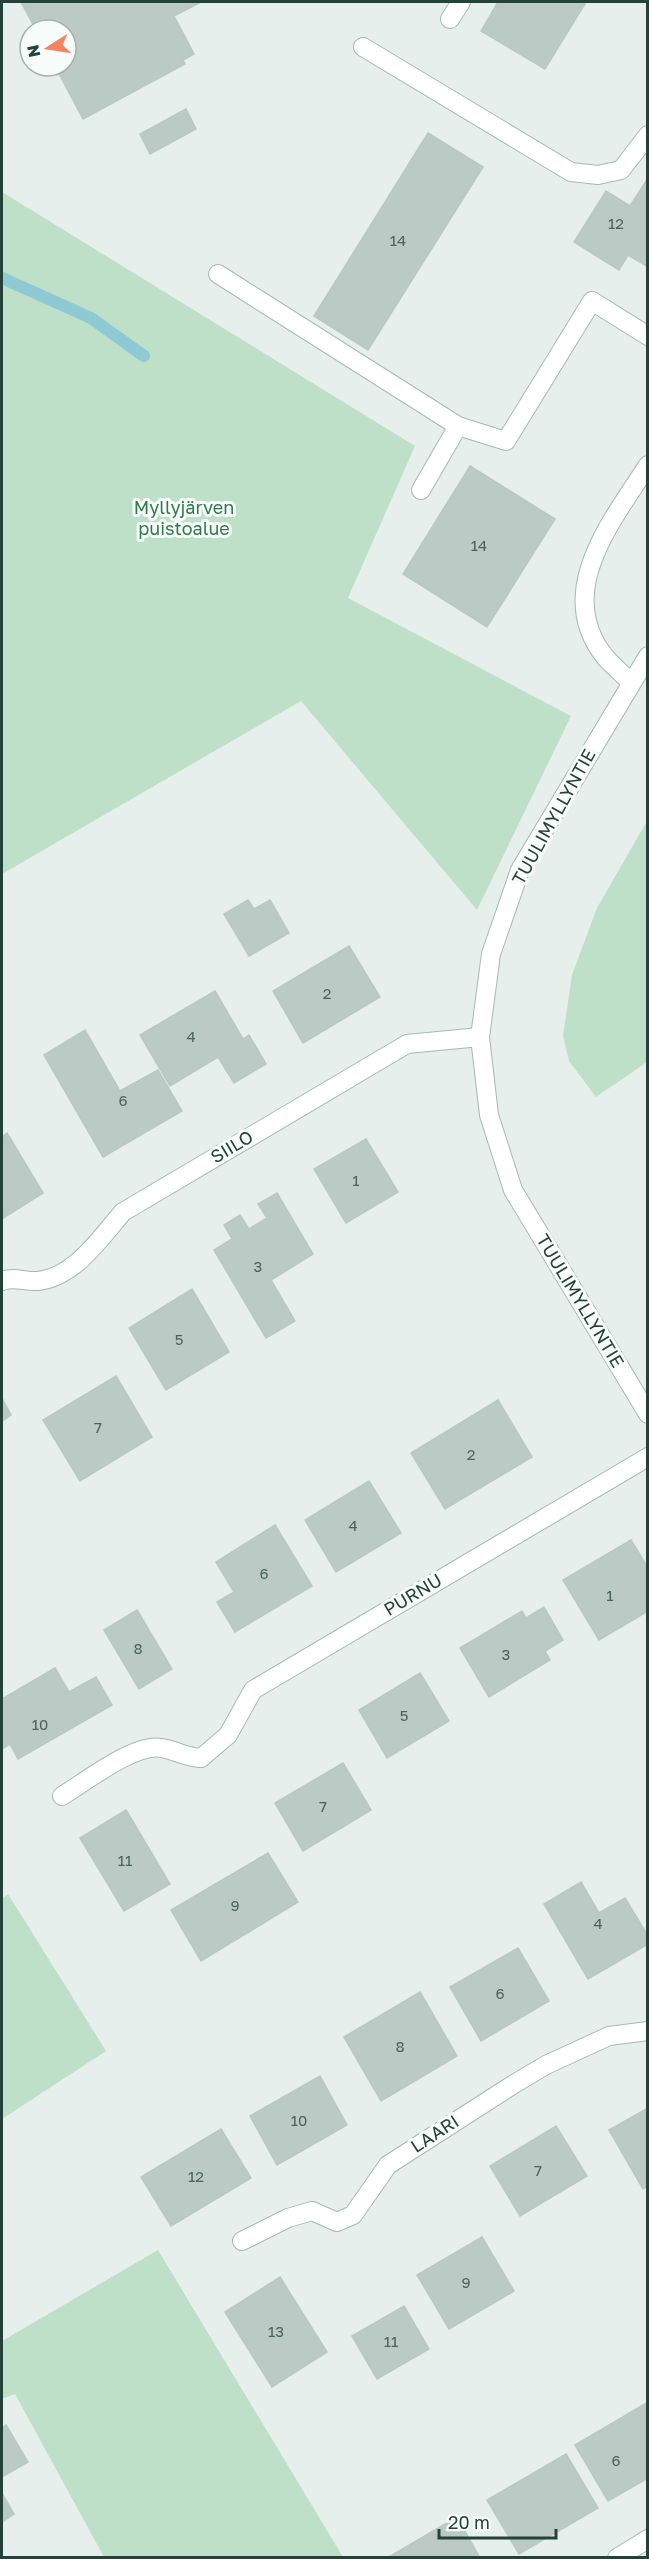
<svg xmlns="http://www.w3.org/2000/svg" width="649" height="2559" viewBox="0 0 649 2559" font-family="'Golos Text',sans-serif">
  <rect width="100%" height="100%" fill="#e6efeb"/>
  <g fill="#bfe0c8">
    <polygon points="2,192 415,446 348,598 571,716 477,910 301,701 2,874"/>
    <polygon points="647,821 647,1062 596,1097 569,1061 563,1036 572,975 597,908"/>
    <polygon points="8,1894 106,2051 2,2119 2,1899"/>
    <polygon points="158,2250 343,2557 104,2557 15,2394 2,2399 2,2341"/>
  </g>
  <g fill="none" stroke-linecap="round" stroke-linejoin="round">
    <polyline stroke="#8ec9d4" stroke-width="12" points="2,278 91,318 144,356"/>
  </g>
  <g fill="#bbcac4" stroke="#b8c9c2" stroke-width="1.5">
    <polygon points="21,2 201,2 174,16 194,54 183,60 185,64 83,119 55,66 66,66 66,30 36,30"/>
    <polygon points="498,2 586,2 545,69 481,31"/>
    <polygon points="186,109 196,129 150,154 140,134"/>
    <polygon points="428,133 483,167 368,350 314,316"/>
    <polygon points="648,178 648,267 628,255 619,270 574,242 606,191 630,206"/>
    <polygon points="470,466 555,519 487,627 403,574"/>
    <polygon points="248,900 254,909 270,900 289,933 249,956 224,914"/>
    <polygon points="349,946 380,997 303,1043 273,991"/>
    <polygon points="215,991 243,1039 249,1035 266,1064 234,1083 218,1057 170,1086 140,1035"/>
    <polygon points="85,1030 120,1091 158,1070 182,1111 103,1157 44,1055"/>
    <polygon points="7,1133 43,1193 2,1219 2,1137"/>
    <polygon points="366,1139 398,1192 346,1223 314,1169"/>
    <polygon points="277,1193 313,1254 271,1280 295,1321 266,1338 214,1250 232,1239 224,1225 240,1215 249,1229 267,1218 258,1204"/>
    <polygon points="192,1289 229,1352 166,1390 129,1328"/>
    <polygon points="116,1376 152,1437 80,1481 43,1420"/>
    <polygon points="2,1398 11,1415 2,1421"/>
    <polygon points="498,1400 532,1457 445,1509 411,1453"/>
    <polygon points="369,1481 401,1533 336,1572 305,1520"/>
    <polygon points="275,1525 312,1586 235,1632 217,1602 234,1592 216,1562"/>
    <polygon points="631,1540 648,1568 648,1611 599,1640 563,1580"/>
    <polygon points="544,1607 563,1640 545,1651 550,1660 489,1697 460,1648 522,1611 526,1618"/>
    <polygon points="137,1610 172,1669 139,1689 104,1630"/>
    <polygon points="55,1668 69,1692 96,1677 112,1705 18,1759 10,1744 2,1749 2,1699"/>
    <polygon points="420,1673 449,1721 387,1758 359,1710"/>
    <polygon points="343,1763 371,1810 303,1851 275,1803"/>
    <polygon points="126,1810 170,1884 124,1911 80,1838"/>
    <polygon points="268,1853 298,1902 201,1961 171,1910"/>
    <polygon points="581,1882 599,1913 625,1898 648,1936 648,1944 588,1979 544,1904"/>
    <polygon points="518,1948 549,2001 481,2041 450,1987"/>
    <polygon points="420,1992 457,2056 381,2101 344,2037"/>
    <polygon points="320,2076 347,2125 277,2165 250,2116"/>
    <polygon points="648,2108 648,2186 643,2189 609,2130"/>
    <polygon points="556,2126 587,2176 520,2216 490,2166"/>
    <polygon points="221,2129 251,2178 171,2226 141,2177"/>
    <polygon points="482,2237 514,2291 449,2329 417,2275"/>
    <polygon points="280,2277 327,2352 272,2387 225,2312"/>
    <polygon points="404,2306 429,2349 377,2379 352,2336"/>
    <polygon points="648,2402 648,2478 608,2501 575,2445"/>
    <polygon points="6,2425 28,2462 2,2477 2,2428"/>
    <polygon points="566,2454 598,2508 519,2554 487,2500"/>
    <polygon points="2,2493 14,2514 2,2522"/>
    <polygon points="457,2517 480,2558 387,2558"/>
  </g>
  <g fill="none" stroke-linecap="round" stroke-linejoin="round">
    <g stroke="#a8b8b2" stroke-width="20">
      <g id="service">
        <polyline points="450,19 461,2"/>
        <polyline points="363,47 571,172 598,175 621,170 648,135"/>
        <polyline points="218,274 458,426 506,441 592,301 648,336"/>
        <polyline points="421,490 458,426"/>
        <path d="M631,683C623,674 613,666 605,657C553,592 612,521 648,465"/>
        <path d="M62,1796C85,1782 135,1743 161,1748C176,1750 184,1757 201,1758"/>
      </g>
    </g>
    <g stroke="#a8b8b2" stroke-width="20">
      <g id="minor">
        <path d="M2,1281C13,1276 26,1282 38,1281C75,1277 100,1238 123,1212L407,1044L480,1037"/>
        <polyline points="201,1758 228,1735 253,1690 648,1457"/>
        <polyline points="242,2241 288,2218 312,2211 337,2222 353,2215 388,2165 514,2084 546,2065 609,2036 648,2031"/>
        <polyline points="617,2558 648,2539"/>
      </g>
    </g>
    <g stroke="#a8b8b2" stroke-width="20">
      <polyline id="tertiary" points="648,656 520,870 491,954 480,1037 489,1115 513,1190 648,1414"/>
    </g>
    <use href="#service" stroke="#fff" stroke-width="18"/>
    <use href="#minor" stroke="#fff" stroke-width="18"/>
    <use href="#tertiary" stroke="#fff" stroke-width="18"/>
  </g>
  <g text-anchor="middle" stroke-width="6" stroke-linejoin="round" paint-order="stroke">
    <g font-size="15" fill="#4a645c">
      <text x="616" y="229">12</text>
      <text x="398" y="246">14</text>
      <text x="479" y="551">14</text>
      <text x="327" y="999">2</text>
      <text x="191" y="1042">4</text>
      <text x="123" y="1106">6</text>
      <text x="356" y="1186">1</text>
      <text x="258" y="1272">3</text>
      <text x="179" y="1345">5</text>
      <text x="98" y="1433">7</text>
      <text x="471" y="1460">2</text>
      <text x="353" y="1531">4</text>
      <text x="264" y="1579">6</text>
      <text x="610" y="1601">1</text>
      <text x="138" y="1654">8</text>
      <text x="506" y="1660">3</text>
      <text x="404" y="1721">5</text>
      <text x="40" y="1730">10</text>
      <text x="323" y="1812">7</text>
      <text x="125" y="1866">11</text>
      <text x="235" y="1911">9</text>
      <text x="598" y="1929">4</text>
      <text x="500" y="1999">6</text>
      <text x="400" y="2052">8</text>
      <text x="299" y="2126">10</text>
      <text x="538" y="2176">7</text>
      <text x="196" y="2182">12</text>
      <text x="466" y="2288">9</text>
      <text x="276" y="2337">13</text>
      <text x="391" y="2347">11</text>
      <text x="616" y="2466">6</text>
    </g>
    <g font-size="18" fill="#2d7a4b" stroke="#f7fbf9">
      <text x="184" y="514">Myllyjärven<tspan x="184" dy="21">puistoalue</tspan></text>
    </g>
    <g font-size="18" fill="#24423a" stroke="#f7fbf9">
      <text transform="translate(554 817) rotate(-61)" y="6">TUULIMYLLYNTIE</text>
      <text transform="translate(232 1147) rotate(-31)" y="6">SIILO</text>
      <text transform="translate(580 1301) rotate(59)" y="6">TUULIMYLLYNTIE</text>
      <text transform="translate(413 1595) rotate(-31)" y="6">PURNU</text>
      <text transform="translate(435 2134) rotate(-33)" y="6">LAARI</text>
    </g>
  </g>
  <rect width="649" height="2559" fill="none" stroke="#24423a" stroke-width="6"/>
  <g transform="translate(48 48) rotate(258)"><circle r="28" fill="#f7fbf9" stroke="#a3b1ad" stroke-width="1.5"/>
  <path d="M0-4.5L10 22L0 15L-10 22Z" fill="#f4845f"/>
  <text y="-9" font-size="16" font-weight="bold" text-anchor="middle" fill="#24423a">N</text>
  </g>
  <path d="M439 2529v9h117v-9" fill="none" stroke="#24423a" stroke-width="3"/>
  <text x="448" y="2529" font-size="18" fill="#24423a" stroke="#f7fbf9" stroke-width="4.5" paint-order="stroke">20 m</text>
</svg>
